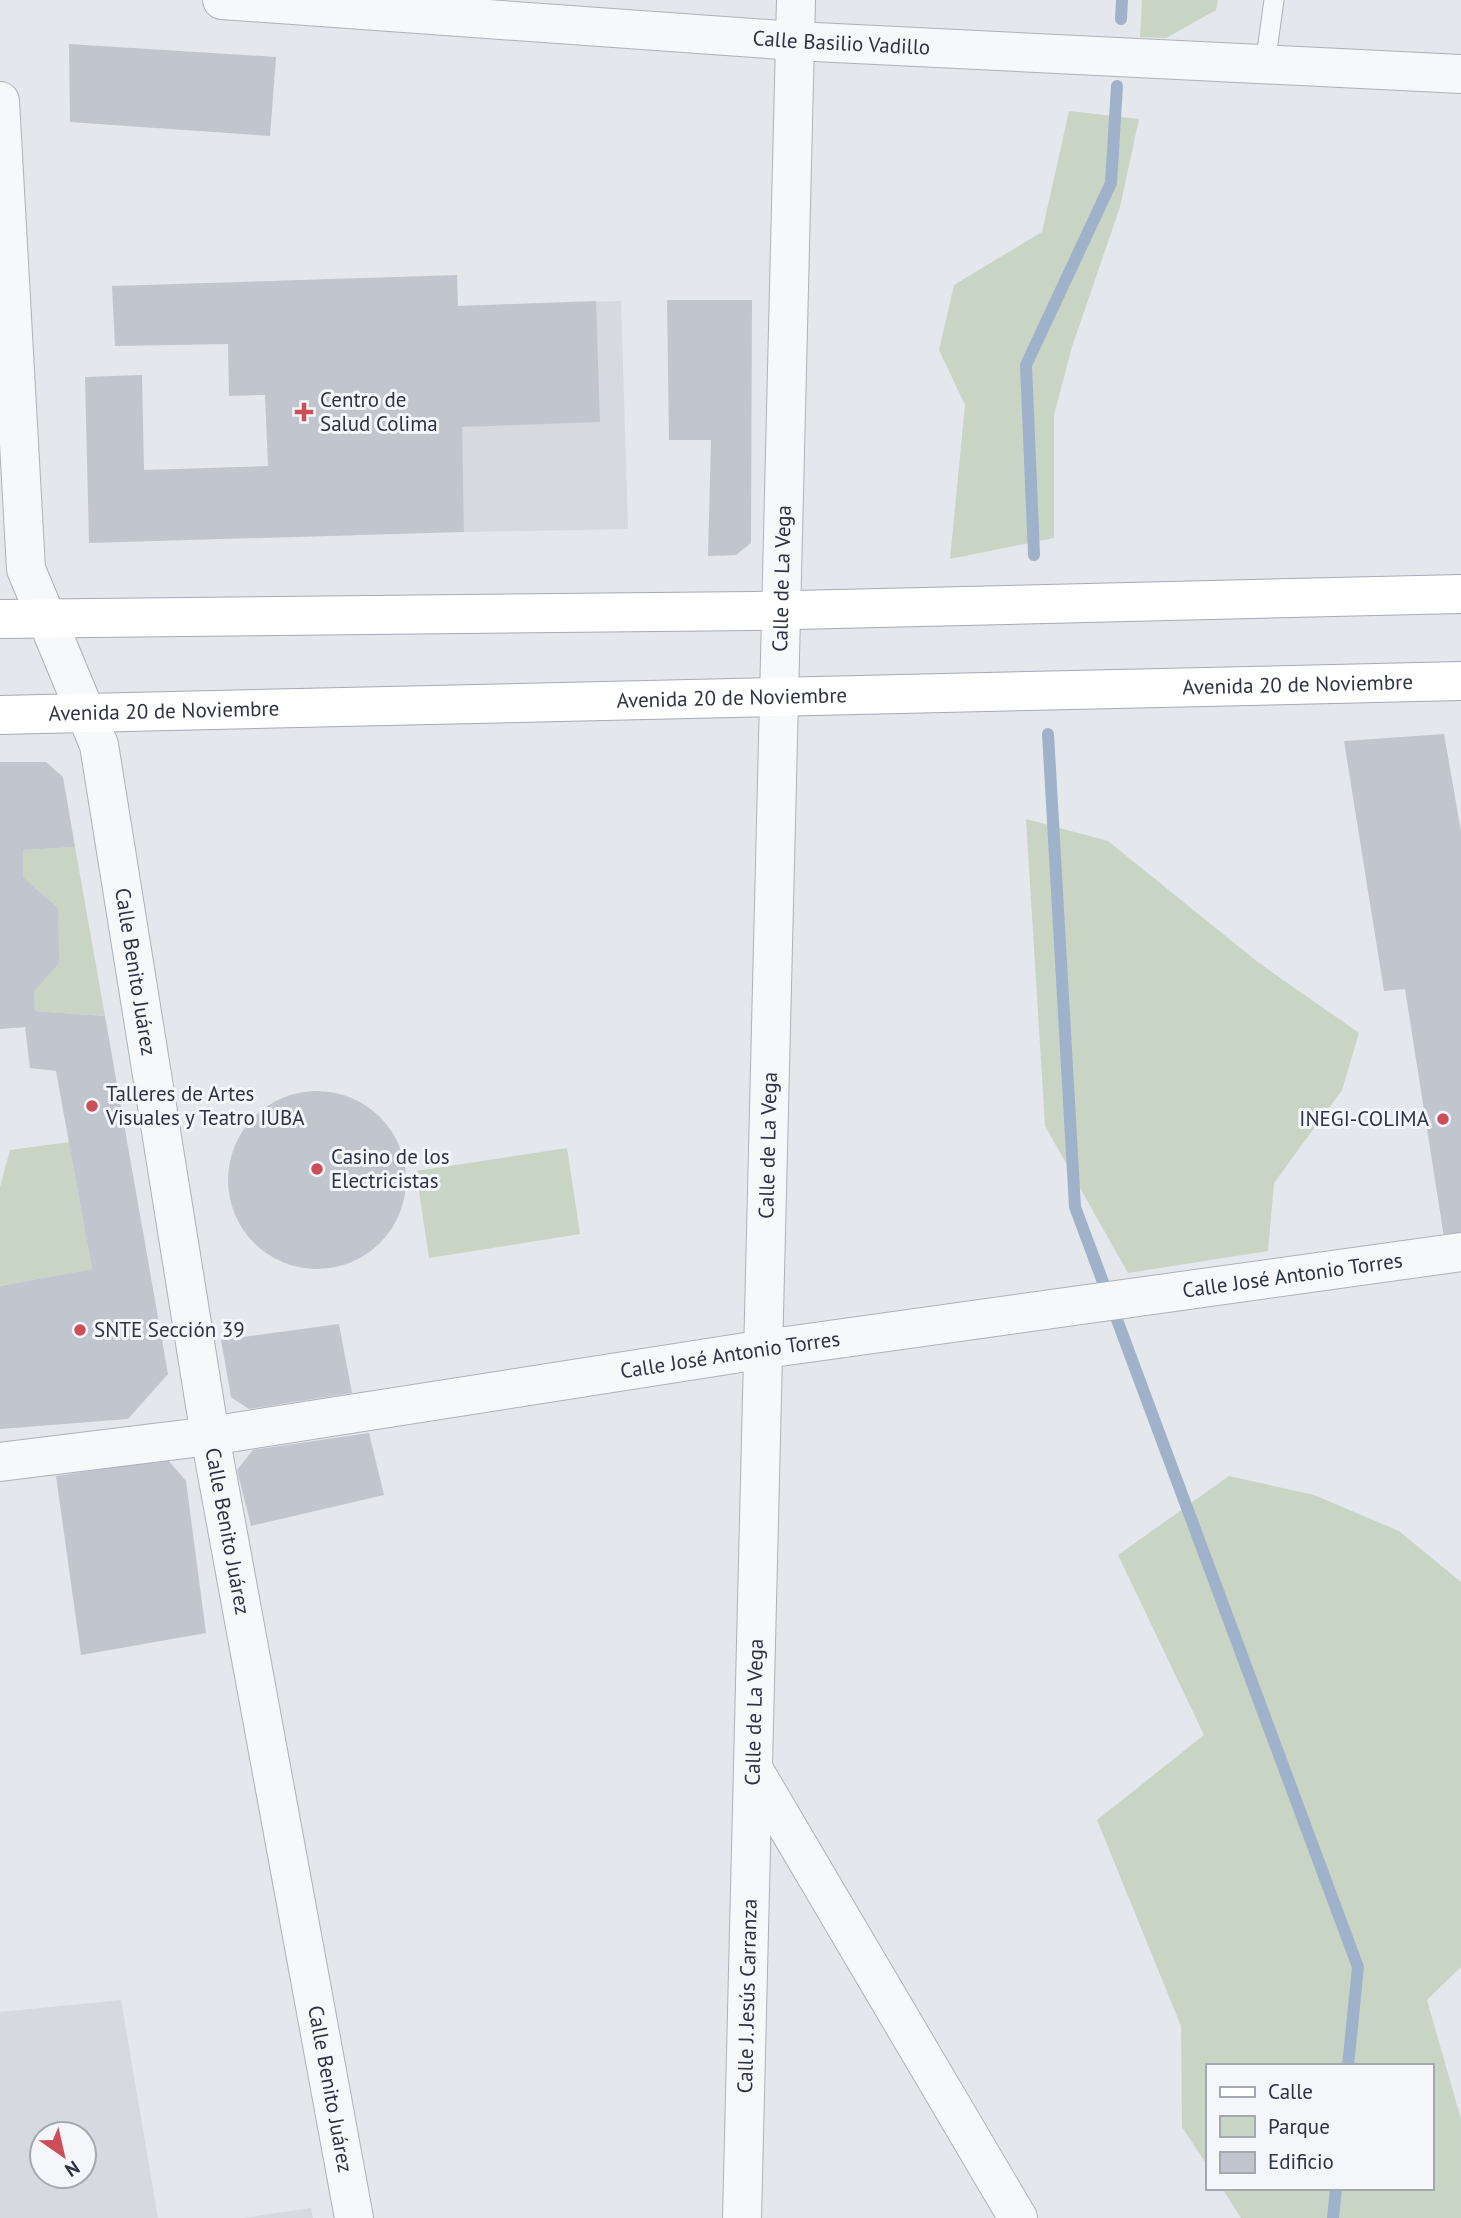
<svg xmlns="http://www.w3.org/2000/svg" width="1461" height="2218" viewBox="0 0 1461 2218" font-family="'PT Sans',sans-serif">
  <rect width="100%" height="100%" fill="#e4e7ec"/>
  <g fill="#d6d9e0" fill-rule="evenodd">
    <polygon points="621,301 628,529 464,532 458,306"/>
    <path d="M121,2000L158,2218H0V2012ZM84,2134V2176H42V2134Z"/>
    <polygon points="311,2208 313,2218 242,2218"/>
  </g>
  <g fill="#c8d5c5">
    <polygon points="1142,0 1218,0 1216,10 1166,38 1140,37"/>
    <polygon points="1069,111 1139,119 1120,207 1072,347 1054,415 1054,538 950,559 965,405 939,350 954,285 1042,232"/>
    <polygon points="1026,819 1108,841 1259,963 1359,1033 1342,1090 1274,1183 1268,1251 1128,1273 1045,1126"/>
    <polygon points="75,847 105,1016 35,1011 34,991 58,908 23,877 23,850"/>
    <polygon points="69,1142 92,1269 0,1286 0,1187 10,1150"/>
    <polygon points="567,1148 580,1234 429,1258 416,1171"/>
    <polygon points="1229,1476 1314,1495 1399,1531 1461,1582 1461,1967 1427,2000 1461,2119 1461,2218 1241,2218 1222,2188 1431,2188 1431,2066 1207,2066 1207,2165 1182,2127 1181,2026 1097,1820 1204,1735 1118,1555"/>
  </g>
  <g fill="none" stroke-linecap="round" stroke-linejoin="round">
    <g stroke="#a0b2ca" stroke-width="12">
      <polyline points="1121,19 1122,0"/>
      <polyline points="1034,555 1026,365 1111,183 1117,86"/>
      <polyline points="1048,734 1075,1207 1358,1967 1348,2066"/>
      <polyline points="1333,2218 1336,2188"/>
    </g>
  </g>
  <g fill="#c1c5ce">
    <polygon points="69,44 276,57 270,136 70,122"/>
    <polygon points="457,275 458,306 596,301 600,422 462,427 464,532 89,543 85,377 142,375 144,470 268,466 265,395 229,396 228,344 115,346 112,286"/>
    <polygon points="667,300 752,300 751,543 736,555 708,556 711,440 669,440"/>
    <polygon points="1444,734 1461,831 1461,1248 1446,1250 1405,989 1384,991 1344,741"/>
    <polygon points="0,762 46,762 63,777 75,847 23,850 23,877 58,908 59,963 34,991 35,1011 105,1016 168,1374 128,1419 0,1429 0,1286 92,1269 56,1071 30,1068 25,1027 0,1029"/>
    <circle cx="317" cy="1180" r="89"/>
    <polygon points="339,1324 352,1393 249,1409 231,1397 221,1340"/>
    <polygon points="369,1433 384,1495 251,1526 237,1470 253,1450"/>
    <polygon points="167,1459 186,1481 206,1633 81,1655 56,1476"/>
  </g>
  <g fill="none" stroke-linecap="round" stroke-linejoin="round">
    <g stroke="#adb1ba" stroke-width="21">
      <polyline id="lane" points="1265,65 1274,0"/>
    </g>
    <g stroke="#adb1ba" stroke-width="40">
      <g id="street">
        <path id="s1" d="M222,0L795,41L1461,74"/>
        <path id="s2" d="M0,101L26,569L99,745L210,1436L354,2218"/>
        <path id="s3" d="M0,1462L210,1436L765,1349L1461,1252"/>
        <polyline points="755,1772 1018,2218"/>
        <path id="s4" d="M742,2218L796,0"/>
      </g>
    </g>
    <g stroke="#a4aab7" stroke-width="40">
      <g id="primary">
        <polyline points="0,619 754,611 1461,594"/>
        <path id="s5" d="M0,715L1461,681"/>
      </g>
    </g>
    <use href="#lane" stroke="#f7f8fa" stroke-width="19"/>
    <use href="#street" stroke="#f7f8fa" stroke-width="38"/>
    <use href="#primary" stroke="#fff" stroke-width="38"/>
  </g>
  <g fill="#cc4e58" stroke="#f4f6f9" stroke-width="2.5">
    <path d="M300.5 401.5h7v7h7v7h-7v7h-7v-7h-7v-7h7z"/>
    <circle cx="92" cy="1106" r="7"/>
    <circle cx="1443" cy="1119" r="7"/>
    <circle cx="317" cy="1169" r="7"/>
    <circle cx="80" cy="1330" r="7"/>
  </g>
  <g text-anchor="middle" stroke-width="6" stroke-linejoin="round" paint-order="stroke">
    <g font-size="21" fill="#2c3344" stroke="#f4f6f9">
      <text dy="7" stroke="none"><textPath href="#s1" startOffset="621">Calle Basilio Vadillo</textPath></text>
      <text dy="7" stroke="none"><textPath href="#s4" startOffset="1640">Calle de La Vega</textPath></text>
      <text dy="7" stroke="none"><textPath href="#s5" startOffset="1298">Avenida 20 de Noviembre</textPath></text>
      <text dy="7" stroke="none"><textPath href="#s5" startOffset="732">Avenida 20 de Noviembre</textPath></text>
      <text dy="7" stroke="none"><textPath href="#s5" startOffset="164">Avenida 20 de Noviembre</textPath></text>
      <text dy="7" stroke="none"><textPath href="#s2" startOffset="889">Calle Benito Juárez</textPath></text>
      <text dy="7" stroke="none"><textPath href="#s4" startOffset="1073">Calle de La Vega</textPath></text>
      <text dy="7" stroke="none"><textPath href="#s3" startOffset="1306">Calle José Antonio Torres</textPath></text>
      <text dy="7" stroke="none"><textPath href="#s3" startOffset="738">Calle José Antonio Torres</textPath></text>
      <text dy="7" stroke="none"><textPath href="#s2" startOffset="1456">Calle Benito Juárez</textPath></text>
      <text dy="7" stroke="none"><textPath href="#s4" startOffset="506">Calle de La Vega</textPath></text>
      <text dy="7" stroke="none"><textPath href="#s4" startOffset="222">Calle J. Jesús Carranza</textPath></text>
      <text dy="7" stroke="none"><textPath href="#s2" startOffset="2023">Calle Benito Juárez</textPath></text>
    </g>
    <g font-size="21" fill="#2c3344" stroke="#f4f6f9" text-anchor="start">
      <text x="320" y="407">Centro de<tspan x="320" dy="24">Salud Colima</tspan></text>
      <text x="106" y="1101">Talleres de Artes<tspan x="106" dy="24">Visuales y Teatro IUBA</tspan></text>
      <text x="1429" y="1126" text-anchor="end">INEGI-COLIMA</text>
      <text x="331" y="1164">Casino de los<tspan x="331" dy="24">Electricistas</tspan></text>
      <text x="94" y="1337">SNTE Sección 39</text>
    </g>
  </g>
  <rect x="1206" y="2064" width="228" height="126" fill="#f4f6f9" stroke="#a4a8b1" stroke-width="2"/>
  <rect x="1220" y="2087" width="35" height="10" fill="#ffffff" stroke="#a4a8b1" stroke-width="2"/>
  <text x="1268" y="2099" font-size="21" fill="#2c3344">Calle</text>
  <rect x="1220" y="2116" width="35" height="21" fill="#c8d5c5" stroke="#a4a8b1" stroke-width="2"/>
  <text x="1268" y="2134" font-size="21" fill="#2c3344">Parque</text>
  <rect x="1220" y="2152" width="35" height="21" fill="#c1c5ce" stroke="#a4a8b1" stroke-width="2"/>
  <text x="1268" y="2169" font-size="21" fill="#2c3344">Edificio</text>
  <g transform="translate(63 2155) rotate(146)"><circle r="33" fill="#f4f6f9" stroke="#a4a8b1" stroke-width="2"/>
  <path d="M0-5L12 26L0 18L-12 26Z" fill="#cc4e58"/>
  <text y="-10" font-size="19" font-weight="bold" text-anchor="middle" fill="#2c3344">N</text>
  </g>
</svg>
